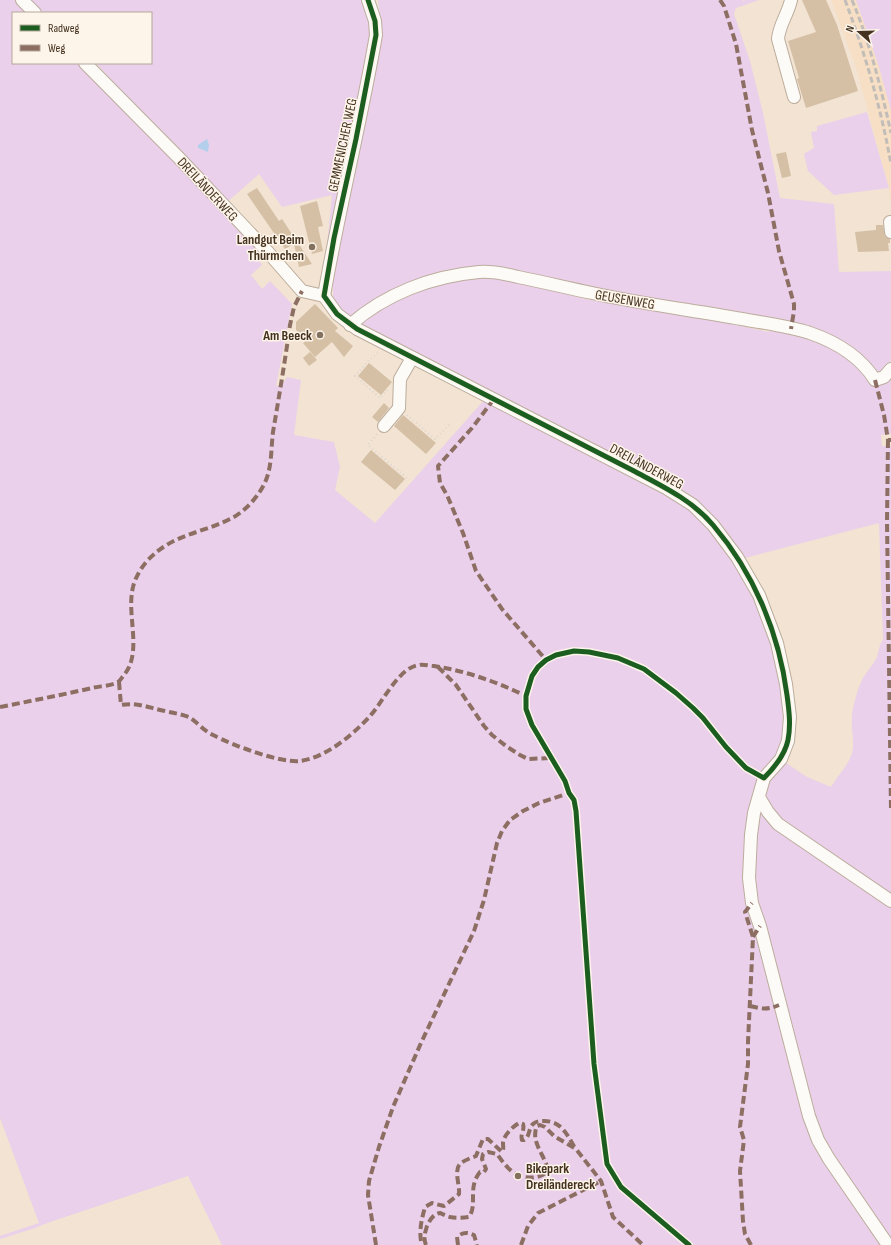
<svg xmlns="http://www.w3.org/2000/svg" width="891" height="1245" viewBox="0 0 891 1245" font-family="'Sofia Sans Condensed',sans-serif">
  <rect width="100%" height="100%" fill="#f2e3d2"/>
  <polygon fill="#f6dfc4" points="831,0 856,0 879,67 891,111 891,206 889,188 856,67"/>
  <g fill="#ead0ea">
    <path d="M0,0H15L28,13H13V63H77L264,253L258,259L262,265L251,275L262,289L270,281L292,304L276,386L282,385L287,377L301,380L294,435L334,442L340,467L335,490L375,523L485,399L585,451L664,494L691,510L711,527L756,597L773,644L787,717L783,761L807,777L831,787C838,775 848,766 852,753C855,742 851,731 852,719C852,708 858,687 863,678C867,671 874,664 877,657C879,651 879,645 883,640L879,523L745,558L716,520L359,326L361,320L385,304L425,286L490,275L524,282L585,299L713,320L769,332L773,321L488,269L382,296L353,315H349L338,309L333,300V280L327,245L332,195L282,207L259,174L226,203L154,128L96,63H151V13H44L30,0H361L367,13L380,22L378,0H743V1L746,0H759L736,8L734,14L750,61L763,113L780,198L834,204L839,272L891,271V357L890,364H891V434L881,435L882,446H891V1245H222L188,1176L50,1222L35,1228L0,1239V1236L39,1223L0,1118Z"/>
    <polygon points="856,0 891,0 891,111 879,67"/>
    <polygon points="867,112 889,188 834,195 808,171 804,154 814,148 811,132 817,131 817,126"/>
  </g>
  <polygon fill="#b4cfec" points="207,139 209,145 208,152 198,148 198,145"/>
  <g fill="#d5c0a6">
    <polygon points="802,0 826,0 837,25 858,91 806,108 797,79 799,78 788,41 816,32"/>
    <polygon points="786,152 791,176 782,178 776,154"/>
    <polygon points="257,188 279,221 282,219 312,264 299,267 294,244 285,249 247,194"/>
    <polygon points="317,201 323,226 318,227 323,251 312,254 300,206"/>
    <polygon points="876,225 883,225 885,236 890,239 890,243 888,243 889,251 858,252 855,232 876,230"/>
    <polygon points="315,304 338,328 335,331 353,346 344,357 332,342 315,357 303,343 306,341 296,330 296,322"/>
    <polygon points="310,352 317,360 309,366 303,358"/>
    <polygon points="369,363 392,382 381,395 358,376"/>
    <polygon points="384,403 389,408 378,422 372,417"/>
    <polygon points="403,415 436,443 426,454 394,426"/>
    <polygon points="371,450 405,479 395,490 361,462"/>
  </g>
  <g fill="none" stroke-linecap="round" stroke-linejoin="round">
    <g stroke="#bcad9c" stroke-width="14">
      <g id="minor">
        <polyline points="22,0 35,13"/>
        <path d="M791,0C788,14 779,25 778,39L794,97"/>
        <polyline points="85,63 182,161 267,251 302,291 324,296 337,314 357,329 666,488 693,505 713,525 737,557 759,595 777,643 786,684 790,717 788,741 781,759 764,778 754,813 751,835 749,878 752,903 760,926 809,1116 818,1140 829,1159 888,1245"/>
        <polyline points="890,222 891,232"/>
        <path d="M324,296C339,209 361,122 376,35L375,21L368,0"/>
        <path d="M350,325C385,294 432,276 479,272C492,271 506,274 518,277C543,282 568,288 592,293C642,304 692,310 742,319C764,323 788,326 810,333C836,342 860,356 875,380L884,377L891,369"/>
        <polyline points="384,426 399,408 400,379 412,358"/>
        <polyline points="759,797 768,812 778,824 891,901"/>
      </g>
    </g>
    <g stroke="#dbd6d0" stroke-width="2" stroke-dasharray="1 3" stroke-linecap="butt">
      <polyline points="378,353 369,360 355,376 380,398 389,388"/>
      <polyline points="407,415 435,439 451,423"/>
      <polyline points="377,434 368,445 407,478"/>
    </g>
    <use href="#minor" stroke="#fdfbf8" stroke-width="12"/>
    <g stroke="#c2bdb8" stroke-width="3" stroke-dasharray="6 3" stroke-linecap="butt">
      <path d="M845,0C865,53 881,108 891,164"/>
      <path d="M852,0C870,43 881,88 891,133"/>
    </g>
    <g stroke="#8d6e63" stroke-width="4" stroke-dasharray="8 4" stroke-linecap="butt">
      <polyline points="720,0 724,6 736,44 752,130 768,193 779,251 794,304 794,311 791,329"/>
      <polyline points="875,380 884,415 888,440 891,440"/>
      <polyline points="494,399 472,428 438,466 440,483 447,495 463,533 476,571 502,609 546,660"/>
      <polyline points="888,440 887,522 891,810"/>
      <polyline points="438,667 456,685 484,726 492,735 506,746 520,755 528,759 552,758"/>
      <path d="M119,682L121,705C138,702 149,708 165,711C173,713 181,714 189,717C197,722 204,731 213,735C232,745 279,763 300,761C325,758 353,735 370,716C383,702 399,667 419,665C424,664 429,666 434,666C466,671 497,682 526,696"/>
      <path d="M0,707C31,701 61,695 92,688C100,686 111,686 118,682C120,681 122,677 124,675C143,652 126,615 133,587C135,578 141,568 147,561C172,534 200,534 230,519C245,512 260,495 266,480C272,465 271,448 273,432C279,397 285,361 290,325L294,307L302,291"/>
      <polyline points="753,937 760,926"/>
      <path d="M750,1006C762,1009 767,1010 779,1005"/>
      <path d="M421,1241C419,1229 422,1218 425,1207L432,1203L444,1206L459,1194C460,1185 453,1169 461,1163C465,1160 471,1158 476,1156L483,1139H488L502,1152C504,1149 503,1147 503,1143C504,1135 512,1127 519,1123L523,1124C525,1130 520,1134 522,1140H524C530,1137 528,1129 533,1124C536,1121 540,1121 544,1121C562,1121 567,1135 575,1148"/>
      <polyline points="376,1245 368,1195 369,1181 379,1147 393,1107 421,1043 474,931 484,900 497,843 502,831 510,820 523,811 539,803 569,793"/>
      <path d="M426,1245C423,1238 425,1233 427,1226C429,1221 434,1213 440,1213C443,1214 446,1216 450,1217C456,1218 463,1218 469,1217C478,1204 467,1188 480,1172H484L486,1169L482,1159L483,1154L488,1152L497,1154C502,1161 507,1168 514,1173C523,1179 542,1180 548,1170C545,1155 530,1142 537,1126L540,1125L545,1127L554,1136L576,1149L601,1181L613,1217L643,1245"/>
      <path d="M458,1245L457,1237C463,1232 467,1232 474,1235L477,1245"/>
      <polyline points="521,1245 528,1226 538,1213 601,1181"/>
      <polyline points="751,1245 745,1234 743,1221 740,1171 744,1140 740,1127 748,1064 748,1042 753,937 745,912 752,903"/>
    </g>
    <g stroke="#fdf4ea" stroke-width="8">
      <path id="cycleway" d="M368,0L375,21L376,35L356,139L334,238L324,296L337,314L357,329L634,471C662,486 692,500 713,525C754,573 779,633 787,695C789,710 791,725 788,740C785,755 774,768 764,778L746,768L726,747L703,718L693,708L676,693L644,669L618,658L589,652L574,651L556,655L546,660L538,667L532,676L526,696V709L532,725L565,781L569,793L574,800L576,811L594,1064L607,1164L621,1187L689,1245"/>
    </g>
    <use href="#cycleway" stroke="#1b5e20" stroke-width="5"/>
  </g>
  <g fill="#82715e" stroke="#fdf4ea" stroke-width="1.5">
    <circle cx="312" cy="247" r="4"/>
    <circle cx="320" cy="335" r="4"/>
    <circle cx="518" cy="1176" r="4"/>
  </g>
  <g text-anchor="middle" stroke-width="3" stroke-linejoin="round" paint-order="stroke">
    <g font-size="14" fill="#45331f" stroke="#fdf4ea">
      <text transform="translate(342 145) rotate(-78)" y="5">GEMMENICHER WEG</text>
      <text transform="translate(208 189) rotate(47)" y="5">DREILÄNDERWEG</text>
      <text transform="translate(625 299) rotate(10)" y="5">GEUSENWEG</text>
      <text transform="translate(647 466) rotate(28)" y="5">DREILÄNDERWEG</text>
    </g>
    <g font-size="14" font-weight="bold" fill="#45331f" stroke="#fdf4ea" text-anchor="end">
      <text x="304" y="244">Landgut Beim<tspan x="304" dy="16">Thürmchen</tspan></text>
      <text x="312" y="340">Am Beeck</text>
      <text x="526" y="1173" text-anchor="start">Bikepark<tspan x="526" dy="16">Dreiländereck</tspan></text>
    </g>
  </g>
  <rect x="12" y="12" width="140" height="52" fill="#fdf4ea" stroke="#b3a799"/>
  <rect x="20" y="25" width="20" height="6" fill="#1b5e20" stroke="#b3a799"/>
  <text x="48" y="32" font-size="12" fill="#45331f">Radweg</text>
  <rect x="20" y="45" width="20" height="6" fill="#8d6e63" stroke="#b3a799"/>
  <text x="48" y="52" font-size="12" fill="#45331f">Weg</text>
  <g transform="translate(859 32) rotate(290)" stroke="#fdf4ea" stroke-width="3" paint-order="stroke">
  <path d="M0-3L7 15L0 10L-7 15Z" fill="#45331f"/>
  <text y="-6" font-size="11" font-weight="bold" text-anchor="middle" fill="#45331f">N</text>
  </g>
</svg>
